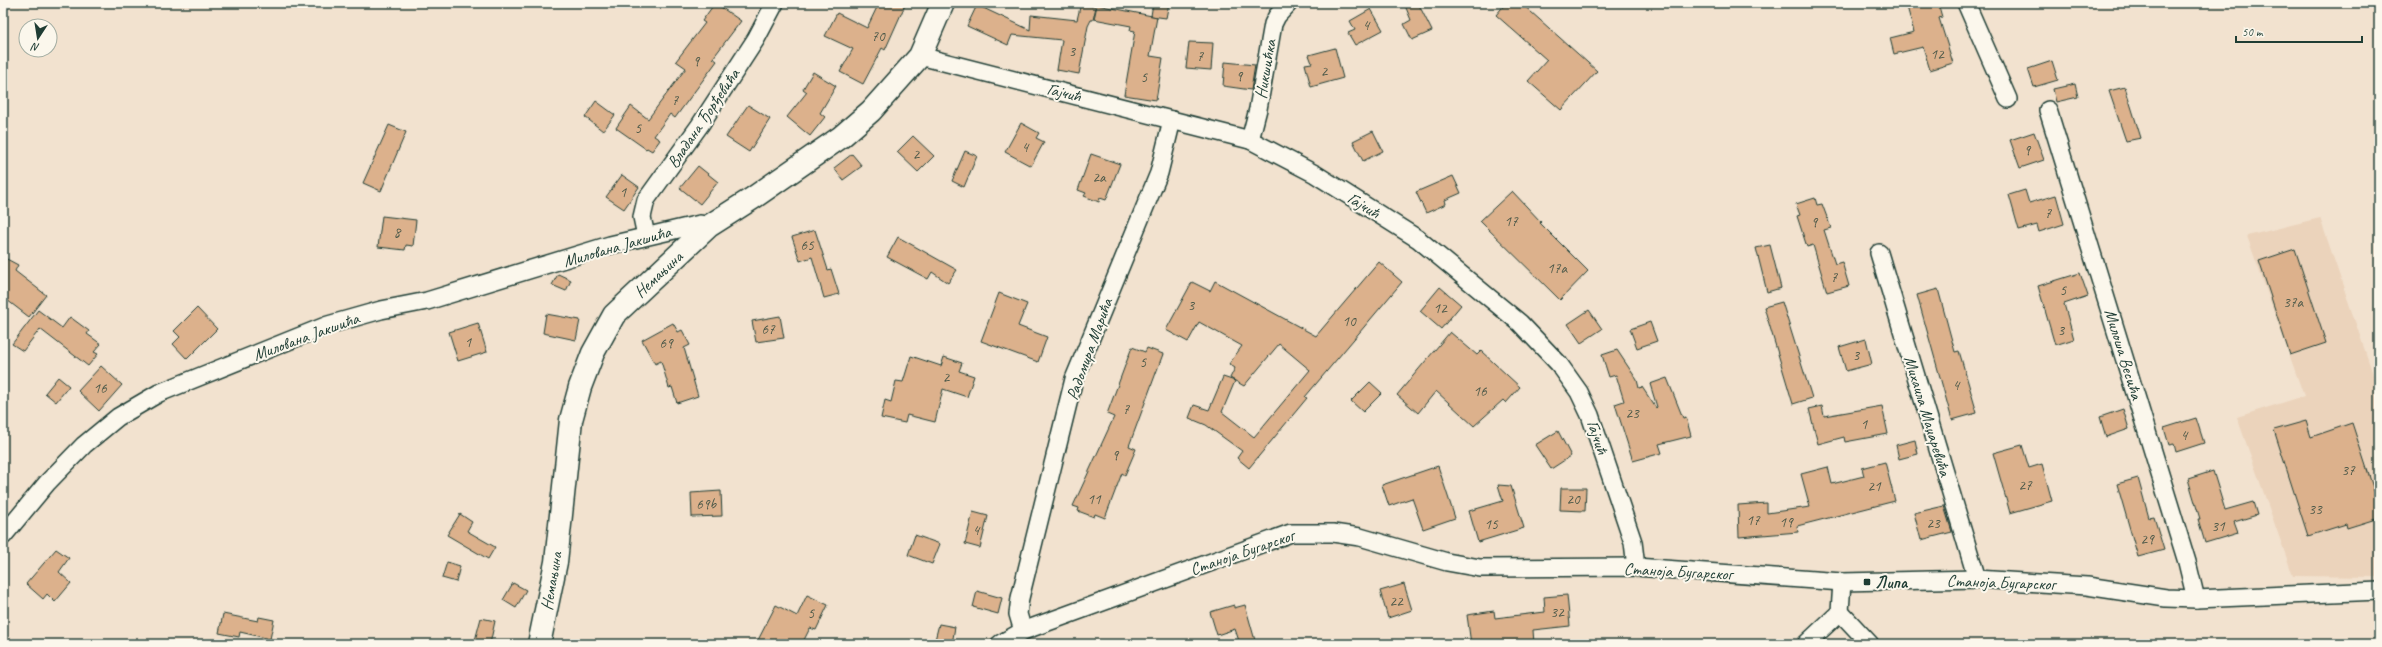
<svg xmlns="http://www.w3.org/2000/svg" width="2382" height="647" viewBox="0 0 2382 647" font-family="Caveat,sans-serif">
  <rect width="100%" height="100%" fill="#f2e2cf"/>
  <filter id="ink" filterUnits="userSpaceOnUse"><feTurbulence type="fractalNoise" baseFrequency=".025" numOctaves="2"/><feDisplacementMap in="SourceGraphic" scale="8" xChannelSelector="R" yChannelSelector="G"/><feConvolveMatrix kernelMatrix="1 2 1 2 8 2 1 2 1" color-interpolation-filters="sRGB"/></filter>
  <g filter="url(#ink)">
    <polygon fill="#ebd3bb" points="2320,218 2379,392 2379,577 2293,576 2237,417 2304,396 2247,236"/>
    <g fill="#dcb18c" stroke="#1f3d34">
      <polygon points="715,3 741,21 713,58 717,61 675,118 670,114 654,136 660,140 652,151 647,148 646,149 616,128 631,106 648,119 686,68 676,61 705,23 702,21"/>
      <polygon points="879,3 906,3 885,50 882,48 863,84 840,72 853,49 825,36 837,13 867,28"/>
      <polygon points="1081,3 1096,7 1093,20 1091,20 1088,26 1079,74 1057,70 1062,40 1012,35 1008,45 967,26 977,5 1030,30 1031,15 1077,20"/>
      <polygon points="1153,3 1169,3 1166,18 1151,16"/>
      <polygon points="1404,3 1418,3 1432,31 1412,40 1404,24 1411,20"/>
      <polygon points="1506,3 1521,3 1597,71 1561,110 1528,81 1547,60 1496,15"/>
      <polygon points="1906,3 1938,3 1942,17 1939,18 1953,63 1930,70 1923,47 1894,54 1890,38 1914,32"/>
      <polygon points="1097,5 1157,17 1150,56 1163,58 1156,100 1124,95 1135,31 1130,30 1131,26 1094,19"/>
      <polygon points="1371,9 1383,30 1355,45 1348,33 1355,30 1350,21"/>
      <polygon points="1189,42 1213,43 1211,70 1186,68"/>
      <polygon points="1335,48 1343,78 1311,87 1305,64 1312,63 1309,55"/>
      <polygon points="2052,61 2058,80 2034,87 2028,69"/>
      <polygon points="1225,62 1255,65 1251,90 1223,86"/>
      <polygon points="813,72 836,86 820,113 825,117 810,136 787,117 807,92 803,89"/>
      <polygon points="2075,84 2078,97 2056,102 2053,89"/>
      <polygon points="2125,87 2141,138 2126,141 2109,91"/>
      <polygon points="596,101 615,115 603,131 585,117"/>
      <polygon points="748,105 770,119 749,152 726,137"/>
      <polygon points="1021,123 1039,133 1036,138 1044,142 1031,166 1005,152"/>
      <polygon points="389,125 406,132 381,191 363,183"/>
      <polygon points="1373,131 1383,151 1363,161 1353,141"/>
      <polygon points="2034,132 2044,160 2020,168 2010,140"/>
      <polygon points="913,136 934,156 918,172 897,152"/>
      <polygon points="965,151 977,156 964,187 952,181"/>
      <polygon points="852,154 862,166 843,180 834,168"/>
      <polygon points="1091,154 1120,164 1106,200 1100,198 1099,202 1084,196 1086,193 1078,190"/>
      <polygon points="698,166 718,182 700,204 680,188"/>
      <polygon points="622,175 639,187 624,209 606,197"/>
      <polygon points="1453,176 1461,193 1445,200 1446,204 1426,213 1416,192"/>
      <polygon points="2025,190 2029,203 2056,195 2064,224 2039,232 2037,225 2019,230 2009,195"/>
      <polygon points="1512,191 1541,222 1540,223 1588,271 1560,300 1480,221"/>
      <polygon points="1815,198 1817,205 1822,204 1831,228 1824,230 1835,264 1842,262 1849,286 1827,292 1813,245 1807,247 1797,216 1800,215 1796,204"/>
      <polygon points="382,216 416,220 413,246 406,245 405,250 378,247"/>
      <polygon points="815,230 828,270 831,269 839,294 824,298 812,257 800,261 792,237"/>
      <polygon points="898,237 957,270 948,283 932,272 928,279 887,257"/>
      <polygon points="1770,245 1781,288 1767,292 1756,248"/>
      <polygon points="2295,249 2326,343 2290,355 2259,261"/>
      <polygon points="3,257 18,265 15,271 46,295 29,317 3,297"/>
      <polygon points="1379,262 1402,282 1305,397 1307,398 1249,468 1237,458 1242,451 1206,425 1189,418 1194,405 1209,410 1223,377 1235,381 1222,412 1254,437 1310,370 1279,344 1244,386 1230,378 1235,368 1229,364 1242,346 1199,322 1188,342 1166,330 1192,282 1210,291 1215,281 1316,336"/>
      <polygon points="2080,273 2088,296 2064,304 2074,339 2055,345 2038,286"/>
      <polygon points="558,274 571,280 566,291 552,285"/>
      <polygon points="1440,287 1461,305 1441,329 1420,311"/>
      <polygon points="1938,289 1955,352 1959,351 1977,413 1952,420 1917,295"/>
      <polygon points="999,293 1027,304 1018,326 1047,337 1038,362 981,341"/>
      <polygon points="1782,302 1812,398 1793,404 1764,307"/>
      <polygon points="197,308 217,329 187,359 173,344 180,337 174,331"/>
      <polygon points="38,310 62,328 70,317 89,331 87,334 101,344 94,352 98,354 88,366 40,329 23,351 12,344"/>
      <polygon points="1589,310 1602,329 1581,343 1568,324"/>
      <polygon points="546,314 580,320 576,340 543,333"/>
      <polygon points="780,316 784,338 756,342 752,321"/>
      <polygon points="1650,322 1657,341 1637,348 1630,329"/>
      <polygon points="478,323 487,352 458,361 449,332"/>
      <polygon points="673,323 678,332 682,330 690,345 684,348 698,396 677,403 672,387 669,388 661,361 655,364 642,340"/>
      <polygon points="1450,332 1477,355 1481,351 1520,387 1506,403 1503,400 1474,426 1436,391 1418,413 1397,395"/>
      <polygon points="1866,339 1872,364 1846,371 1839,347"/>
      <polygon points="1132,347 1145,352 1147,348 1163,354 1129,446 1136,449 1125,475 1122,473 1105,518 1095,514 1094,517 1078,511 1079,508 1073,506 1114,417 1107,414"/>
      <polygon points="1617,350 1637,380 1639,388 1642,387 1656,408 1657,407 1650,384 1667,378 1683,418 1686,417 1691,436 1659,444 1662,453 1633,461 1615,404 1624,401 1616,375 1609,377 1602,355"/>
      <polygon points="911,356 941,366 944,357 962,363 959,371 974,376 967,397 943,389 935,422 907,415 905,423 881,418 885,400 891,402 896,381 903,382"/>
      <polygon points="101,366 122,385 99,411 78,391"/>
      <polygon points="58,377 69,386 56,402 45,393"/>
      <polygon points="1370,382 1382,393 1363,412 1351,401"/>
      <polygon points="1822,406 1824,416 1882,406 1888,434 1845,442 1844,437 1818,444 1809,409"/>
      <polygon points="2123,409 2129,429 2106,437 2100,417"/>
      <polygon points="2196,418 2204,443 2176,452 2174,444 2169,445 2164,428"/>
      <polygon points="2306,421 2311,437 2352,423 2379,506 2379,518 2347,528 2346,524 2308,536 2274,430"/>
      <polygon points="1558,431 1571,456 1551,469 1535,445"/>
      <polygon points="1915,440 1918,454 1899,459 1896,445"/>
      <polygon points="2022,445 2029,468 2042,464 2052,501 2010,513 1993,453"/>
      <polygon points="1885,462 1895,501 1797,526 1798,532 1739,537 1738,505 1767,503 1767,513 1810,507 1801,474 1828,467 1832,484 1864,476 1862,468"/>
      <polygon points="1438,466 1455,518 1423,529 1412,498 1389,506 1382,485"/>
      <polygon points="2213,471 2225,510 2253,502 2257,515 2234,522 2238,533 2205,543 2198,519 2200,519 2188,479"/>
      <polygon points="2138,478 2149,518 2154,517 2164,550 2138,557 2117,484"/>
      <polygon points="1498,485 1511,486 1524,528 1478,542 1469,511 1503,501"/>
      <polygon points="1561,488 1586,488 1585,511 1560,510"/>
      <polygon points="721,491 722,516 692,517 691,493"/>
      <polygon points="1944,506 1952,532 1921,540 1914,513"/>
      <polygon points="973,512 988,516 980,548 965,544"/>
      <polygon points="460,514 472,522 467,531 495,547 488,559 447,535"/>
      <polygon points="915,535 940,544 932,564 908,555"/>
      <polygon points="56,549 69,558 59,572 71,583 55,602 47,594 43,599 26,584"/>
      <polygon points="447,562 460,566 456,582 442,578"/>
      <polygon points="513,583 526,590 516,608 503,600"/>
      <polygon points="1404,584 1412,610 1388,618 1380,591"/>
      <polygon points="977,591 1002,598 998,614 973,607"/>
      <polygon points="807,595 828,605 816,630 810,628 802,644 756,644 776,605 797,616"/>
      <polygon points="1567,595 1570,626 1533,630 1534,644 1471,644 1467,615 1494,611 1495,618 1545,612 1544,597"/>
      <polygon points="1234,605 1234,608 1245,605 1256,644 1240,644 1235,629 1217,635 1210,612"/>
      <polygon points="223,614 258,621 259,617 274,620 270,639 240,632 239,637 219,633"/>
      <polygon points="481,618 495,621 490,644 474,644"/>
      <polygon points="939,624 955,627 952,644 934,644"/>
    </g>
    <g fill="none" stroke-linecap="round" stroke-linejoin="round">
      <g stroke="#1f3d34" stroke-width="20">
        <g id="street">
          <polyline points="1966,3 2008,99"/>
          <polyline points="920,56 1250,140 1315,174 1418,239 1520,323 1559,364 1579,392 1590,415 1633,542 1636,567"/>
          <polyline points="2048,110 2187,562 2196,599"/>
          <polyline points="1250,140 1258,109 1273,24 1277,16 1289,3"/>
          <polyline points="646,236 642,217 646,200 700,125 756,39 775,3"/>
          <polyline points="1879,253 1977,579"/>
          <polyline points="3,536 47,483 84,445 118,417 159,393 328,325 381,310 427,301 610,245 700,224 709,226"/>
          <polyline points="1840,612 1870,644"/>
          <polyline points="1023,631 1018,614 1020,598 1074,379 1159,173 1172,120"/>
          <polyline points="1000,644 1023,631 1291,533 1333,533 1360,537 1447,562 1480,568 1636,567 1842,582 1977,579 2087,586 2166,598 2196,599 2379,591"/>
          <polyline points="1806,644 1840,612 1842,582"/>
        </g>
      </g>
      <g stroke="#1f3d34" stroke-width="25">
        <polyline id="secondary" points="539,644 556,562 571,420 580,387 593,353 614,315 709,226 753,198 841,137 871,111 920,56 943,3"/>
      </g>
      <use href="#street" stroke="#fbf7ec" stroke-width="17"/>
      <use href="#secondary" stroke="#fbf7ec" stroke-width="22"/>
    </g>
  </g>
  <rect fill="#1f3d34" stroke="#fbf7ec" stroke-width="1.5" x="1863" y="578" width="8" height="8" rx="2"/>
  <g text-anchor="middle" stroke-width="4" stroke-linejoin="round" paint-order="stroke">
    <g font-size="15" fill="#4e5a4a">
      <text x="1366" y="30">4</text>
      <text x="878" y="41">70</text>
      <text x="1072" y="56">3</text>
      <text x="1937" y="59">12</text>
      <text x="1200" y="61">7</text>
      <text x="696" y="66">9</text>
      <text x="1324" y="76">2</text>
      <text x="1239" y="81">9</text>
      <text x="1144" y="82">5</text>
      <text x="675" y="105">7</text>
      <text x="638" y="133">5</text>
      <text x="1025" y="152">4</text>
      <text x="2027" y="155">9</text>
      <text x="916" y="159">2</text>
      <text x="1099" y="182">2a</text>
      <text x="623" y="197">1</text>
      <text x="2048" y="218">7</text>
      <text x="1511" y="226">17</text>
      <text x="1814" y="227">9</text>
      <text x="397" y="237">8</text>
      <text x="807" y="250">65</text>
      <text x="1557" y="273">17a</text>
      <text x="1834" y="282">7</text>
      <text x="2063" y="295">5</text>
      <text x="2293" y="307">37a</text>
      <text x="1191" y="310">3</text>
      <text x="1440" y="313">12</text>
      <text x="1349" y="326">10</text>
      <text x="768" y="334">67</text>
      <text x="2061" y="335">3</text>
      <text x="468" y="347">1</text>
      <text x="666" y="348">69</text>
      <text x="1856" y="360">3</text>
      <text x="1143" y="367">5</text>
      <text x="946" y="382">2</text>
      <text x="1956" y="390">4</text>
      <text x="100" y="393">16</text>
      <text x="1480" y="396">16</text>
      <text x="1126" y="414">7</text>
      <text x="1632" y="418">23</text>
      <text x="1864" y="429">1</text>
      <text x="2184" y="440">4</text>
      <text x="1115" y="460">9</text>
      <text x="2348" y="475">37</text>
      <text x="2025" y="490">27</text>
      <text x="1874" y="491">21</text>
      <text x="1094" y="504">11</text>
      <text x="1573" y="504">20</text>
      <text x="706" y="509">69b</text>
      <text x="2315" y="514">33</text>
      <text x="1753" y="525">17</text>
      <text x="1786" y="527">19</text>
      <text x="1933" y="528">23</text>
      <text x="1491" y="529">15</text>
      <text x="2218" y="531">31</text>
      <text x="976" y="535">4</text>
      <text x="2147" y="544">29</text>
      <text x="1396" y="606">22</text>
      <text x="1557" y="617">32</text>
      <text x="811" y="618">5</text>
    </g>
    <g font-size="17" fill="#1f3d34" stroke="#fbf7ec">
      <text transform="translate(1265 69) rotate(-80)" y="6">Никшићка</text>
      <text transform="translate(1064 92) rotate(14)" y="6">Гајчић</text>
      <text transform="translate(703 118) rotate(-56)" y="6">Владана Ђорђевића</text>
      <text transform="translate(1364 205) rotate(32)" y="6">Гајчић</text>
      <text transform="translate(617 246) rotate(-16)" y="6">Милована Јакшића</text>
      <text transform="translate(658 274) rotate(-43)" y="6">Немањина</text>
      <text transform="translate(306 336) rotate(-20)" y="6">Милована Јакшића</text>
      <text transform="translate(1089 349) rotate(-70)" y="6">Радомира Марића</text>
      <text transform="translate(2124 354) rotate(73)" y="6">Милоша Весића</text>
      <text transform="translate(1928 416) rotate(73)" y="6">Михаила Маџаревића</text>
      <text transform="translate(1598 437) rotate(72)" y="6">Гајчић</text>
      <text transform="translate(1242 552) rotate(-19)" y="6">Станоја Бугарског</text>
      <text transform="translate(1678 571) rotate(3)" y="6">Станоја Бугарског</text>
      <text transform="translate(551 581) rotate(-80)" y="6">Немањина</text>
      <text transform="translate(2001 582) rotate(2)" y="6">Станоја Бугарског</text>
    </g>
    <g font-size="17" font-weight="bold" fill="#1f3d34" stroke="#fbf7ec" text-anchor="start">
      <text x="1875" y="588">Липа</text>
    </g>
  </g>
  <rect width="2382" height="647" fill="none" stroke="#fbf7ec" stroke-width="16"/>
  <rect x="8" y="8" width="2366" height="631" fill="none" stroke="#1f3d34" stroke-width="1.5" filter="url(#ink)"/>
  <g transform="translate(38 38) rotate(192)"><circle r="19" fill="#fbf7ec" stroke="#a3ada2"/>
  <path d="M0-3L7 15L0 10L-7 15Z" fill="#1f3d34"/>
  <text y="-6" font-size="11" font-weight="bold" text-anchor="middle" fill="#1f3d34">N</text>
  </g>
  <path d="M2236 36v6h126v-6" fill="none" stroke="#1f3d34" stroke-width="2"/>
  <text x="2242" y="36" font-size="12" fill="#1f3d34" stroke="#fbf7ec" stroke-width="3" paint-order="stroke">50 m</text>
</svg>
